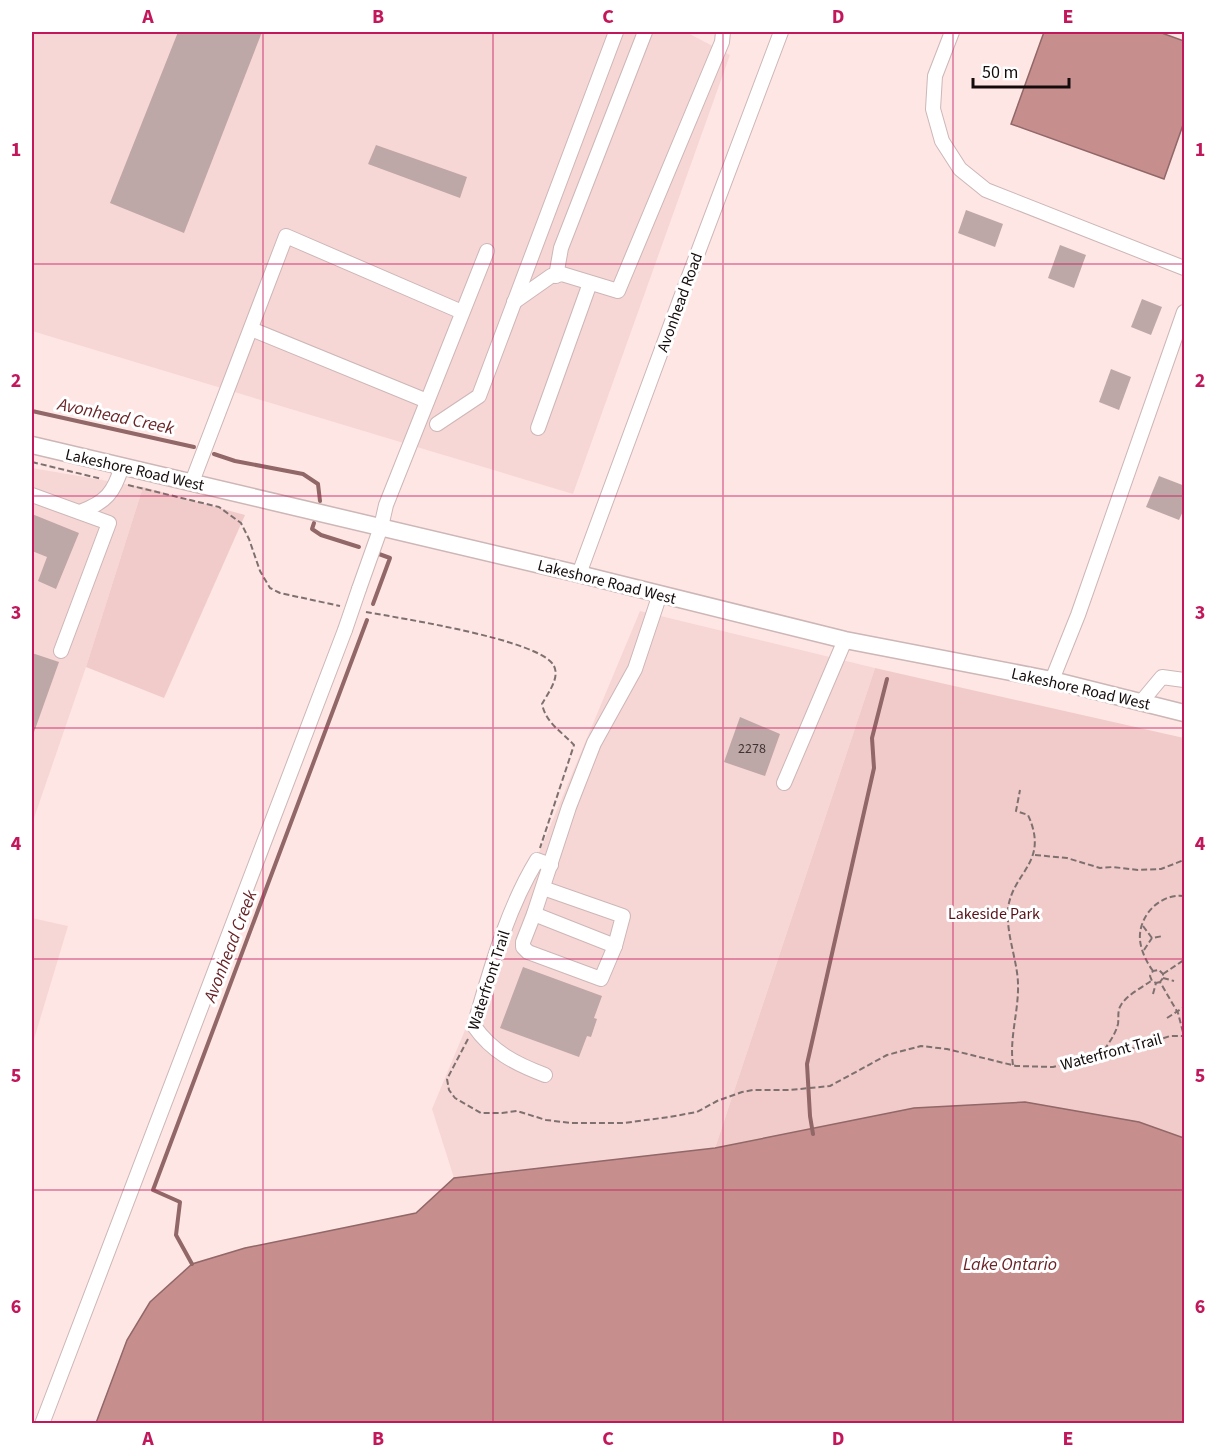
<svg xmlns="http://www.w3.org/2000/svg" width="1216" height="1455" viewBox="0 0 1216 1455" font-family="'Source Sans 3',sans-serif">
  <rect width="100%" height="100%" fill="#fee6e5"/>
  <g fill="#f7d7d6">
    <polygon points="32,32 686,32 730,55 573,494 32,331"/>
    <polygon points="32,468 143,487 86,667 32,824"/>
    <polygon points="640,611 875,668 715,1148 454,1178 432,1109"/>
    <polygon points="32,918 68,926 32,1046"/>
  </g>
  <g fill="#f1cbca">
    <polygon points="143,487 245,515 164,698 86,667"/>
    <polygon points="875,668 1184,738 1184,1138 1139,1122 1025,1102 914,1108 715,1148"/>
  </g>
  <g fill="#c78e8e" stroke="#916767" stroke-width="1.5">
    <polygon points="1044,32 1159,32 1184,41 1184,122 1164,179 1011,124"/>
    <polygon points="1025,1102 1139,1122 1184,1138 1184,1423 96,1423 127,1340 150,1302 192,1264 245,1248 416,1213 454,1178 715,1148 914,1108"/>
  </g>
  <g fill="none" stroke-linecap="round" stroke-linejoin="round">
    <g stroke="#916767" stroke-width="4">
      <polyline points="32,411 194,447"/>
      <polyline points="214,454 235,461 303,474 318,484 320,501"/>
      <polyline points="314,523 312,529 321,535 359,547"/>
      <polyline points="373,604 390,558 379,554"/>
      <polyline points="813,1134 810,1116 807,1064 874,768 872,738 887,679"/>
      <polyline points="192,1264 176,1235 180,1202 153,1190 367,620"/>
    </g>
  </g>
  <g fill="#bea7a7">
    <polygon points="178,32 262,32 184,233 110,203"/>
    <polygon points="376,145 467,177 460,198 368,164"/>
    <polygon points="966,210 1003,224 995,247 958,233"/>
    <polygon points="1060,245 1086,255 1074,288 1048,278"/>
    <polygon points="1142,299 1162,307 1151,335 1131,327"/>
    <polygon points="1111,369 1131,377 1119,410 1099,402"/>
    <polygon points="1159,476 1185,486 1185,507 1179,520 1146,507"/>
    <polygon points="32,514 79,533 56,589 38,581 47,557 32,551"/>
    <polygon points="32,653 59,662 33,735 32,734"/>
    <polygon points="740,717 780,734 765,776 724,762"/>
    <polygon points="523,967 602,996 594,1018 597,1019 591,1037 587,1036 579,1057 500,1028"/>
  </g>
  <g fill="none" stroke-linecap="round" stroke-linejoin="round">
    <g stroke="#cdb6b6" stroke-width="16">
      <g id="minor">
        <polyline points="952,32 935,76 933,109 942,141 960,169 986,190 1184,268"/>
        <polyline points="556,276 561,248 645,32"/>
        <polyline points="514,302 551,276 562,274 618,291 722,42 723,32"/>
        <polyline points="251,329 427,401"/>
        <polyline points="437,424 479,396 616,32"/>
        <polyline points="538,428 590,283"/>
        <polyline points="192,482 286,236 462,312"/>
        <polyline points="32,495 109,523 61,651"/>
        <path d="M80,512C106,502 114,493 122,466"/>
        <polyline points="579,574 680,300 781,32"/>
        <polyline points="359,589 381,527 386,505 487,251"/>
        <polyline points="1052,680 1078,615 1184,312"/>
        <polyline points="1142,701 1162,677 1184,680"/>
        <polyline points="784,783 845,640"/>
        <polyline points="534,914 615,946 623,916 543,888"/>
        <polyline points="615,946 601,979 528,952 523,947 523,942 534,914 569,807 594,743 635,669 660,594"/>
        <path d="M545,1075C516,1064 492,1052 474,1026C491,969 506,911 537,860L551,865"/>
        <polyline points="42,1424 345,630"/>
      </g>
    </g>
    <g stroke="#cdb6b6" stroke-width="19">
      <polyline id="major" points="32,445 579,574 845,640 1052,680 1184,713"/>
    </g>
    <g stroke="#7f7070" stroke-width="2" stroke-dasharray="6 3" stroke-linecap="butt">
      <polyline points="32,462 102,479"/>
      <polyline points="128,485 219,507 241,523 249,539 260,571 270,588 280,593 340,606"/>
      <path d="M366,612C399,618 542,640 554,666C560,678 548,693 542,704C546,723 561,731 574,745L540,848"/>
      <polyline points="1184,845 1184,853"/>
      <polyline points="1035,855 1067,858 1100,868 1113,867 1138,870 1161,869 1184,860"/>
      <polyline points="1184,899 1184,921"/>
      <polyline points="1143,926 1152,938 1163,936"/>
      <polyline points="1144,950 1152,938"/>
      <path d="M1153,971C1147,963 1141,951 1140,940C1138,916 1160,893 1184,896"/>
      <polyline points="1163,974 1184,960"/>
      <polyline points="1163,978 1174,981"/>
      <polyline points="1160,982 1156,983 1152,981 1150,976 1153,971 1159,970 1163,974 1163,978 1160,982 1178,1013 1184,1036"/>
      <polyline points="1153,994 1156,983"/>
      <polyline points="1167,1018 1184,1007"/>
      <polyline points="468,1039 447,1079 449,1090 455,1098 481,1113 502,1113 517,1111 546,1120 571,1123 624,1123 669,1117 697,1112 717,1101 742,1092 753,1090 790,1090 830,1086 887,1055 921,1046 947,1049 1016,1066 1053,1067 1134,1048 1170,1036 1184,1036"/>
      <path d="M1099,1057C1106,1047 1115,1036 1118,1024C1119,1017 1117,1011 1121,1005C1127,995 1141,988 1151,981"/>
      <path d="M1013,1065C1009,1038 1019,1011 1018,983C1017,959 1006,934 1008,909C1012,872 1050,863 1028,815L1016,811L1020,790"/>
    </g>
    <use href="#minor" stroke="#fff" stroke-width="14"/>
    <use href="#major" stroke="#fff" stroke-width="16"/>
    <g stroke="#cdb6b6" stroke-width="16" stroke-linecap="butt">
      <polyline id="minor-bridge" points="345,630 359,589"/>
    </g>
    <use href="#minor-bridge" stroke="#fff" stroke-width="14"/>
  </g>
  <path fill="none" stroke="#c2185b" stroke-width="1.5" stroke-opacity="0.55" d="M263,32V1424M493,32V1424M723,32V1424M953,32V1424M32,264H1184M32,496H1184M32,728H1184M32,959H1184M32,1190H1184"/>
  <g text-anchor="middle" stroke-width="6" stroke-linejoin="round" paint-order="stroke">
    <g font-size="14" fill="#3e3333">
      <text x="752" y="753">2278</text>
    </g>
    <g font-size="16" fill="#140c0c" stroke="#fff">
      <text transform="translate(679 302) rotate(-70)" y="6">Avonhead Road</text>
      <text transform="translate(135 469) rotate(13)" y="6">Lakeshore Road West</text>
      <text transform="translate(607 581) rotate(14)" y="6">Lakeshore Road West</text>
      <text transform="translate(1081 688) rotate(13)" y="6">Lakeshore Road West</text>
      <text transform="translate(488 980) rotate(-72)" y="6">Waterfront Trail</text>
      <text transform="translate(1111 1051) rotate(-15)" y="6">Waterfront Trail</text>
    </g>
    <g font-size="16" fill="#561119" stroke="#fff">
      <text x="994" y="919">Lakeside Park</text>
    </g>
    <g font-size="18" font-style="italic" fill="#692428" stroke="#fff">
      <text transform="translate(116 416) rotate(12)" y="6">Avonhead Creek</text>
      <text transform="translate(230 946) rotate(-69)" y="6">Avonhead Creek</text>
      <text x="1010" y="1270">Lake Ontario</text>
    </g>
  </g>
  <rect width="1216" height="1455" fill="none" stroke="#ffffff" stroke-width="66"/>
  <path d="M973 78v9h96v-9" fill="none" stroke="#140c0c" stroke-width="3"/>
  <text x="982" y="78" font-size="18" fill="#140c0c" stroke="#ffffff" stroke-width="4.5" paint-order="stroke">50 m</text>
  <rect x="33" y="33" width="1150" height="1389" fill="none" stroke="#c2185b" stroke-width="2"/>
  <g font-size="20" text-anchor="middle" font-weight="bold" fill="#c2185b">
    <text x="148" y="23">A</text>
    <text x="378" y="23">B</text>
    <text x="608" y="23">C</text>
    <text x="838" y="23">D</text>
    <text x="1068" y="23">E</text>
    <text x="16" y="156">1</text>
    <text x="1200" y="156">1</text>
    <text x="16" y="387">2</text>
    <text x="1200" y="387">2</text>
    <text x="16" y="619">3</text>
    <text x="1200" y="619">3</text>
    <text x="16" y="850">4</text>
    <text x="1200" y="850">4</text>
    <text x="16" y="1082">5</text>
    <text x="1200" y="1082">5</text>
    <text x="16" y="1313">6</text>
    <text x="1200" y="1313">6</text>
    <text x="148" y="1445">A</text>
    <text x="378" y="1445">B</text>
    <text x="608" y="1445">C</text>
    <text x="838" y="1445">D</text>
    <text x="1068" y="1445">E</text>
  </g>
</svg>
